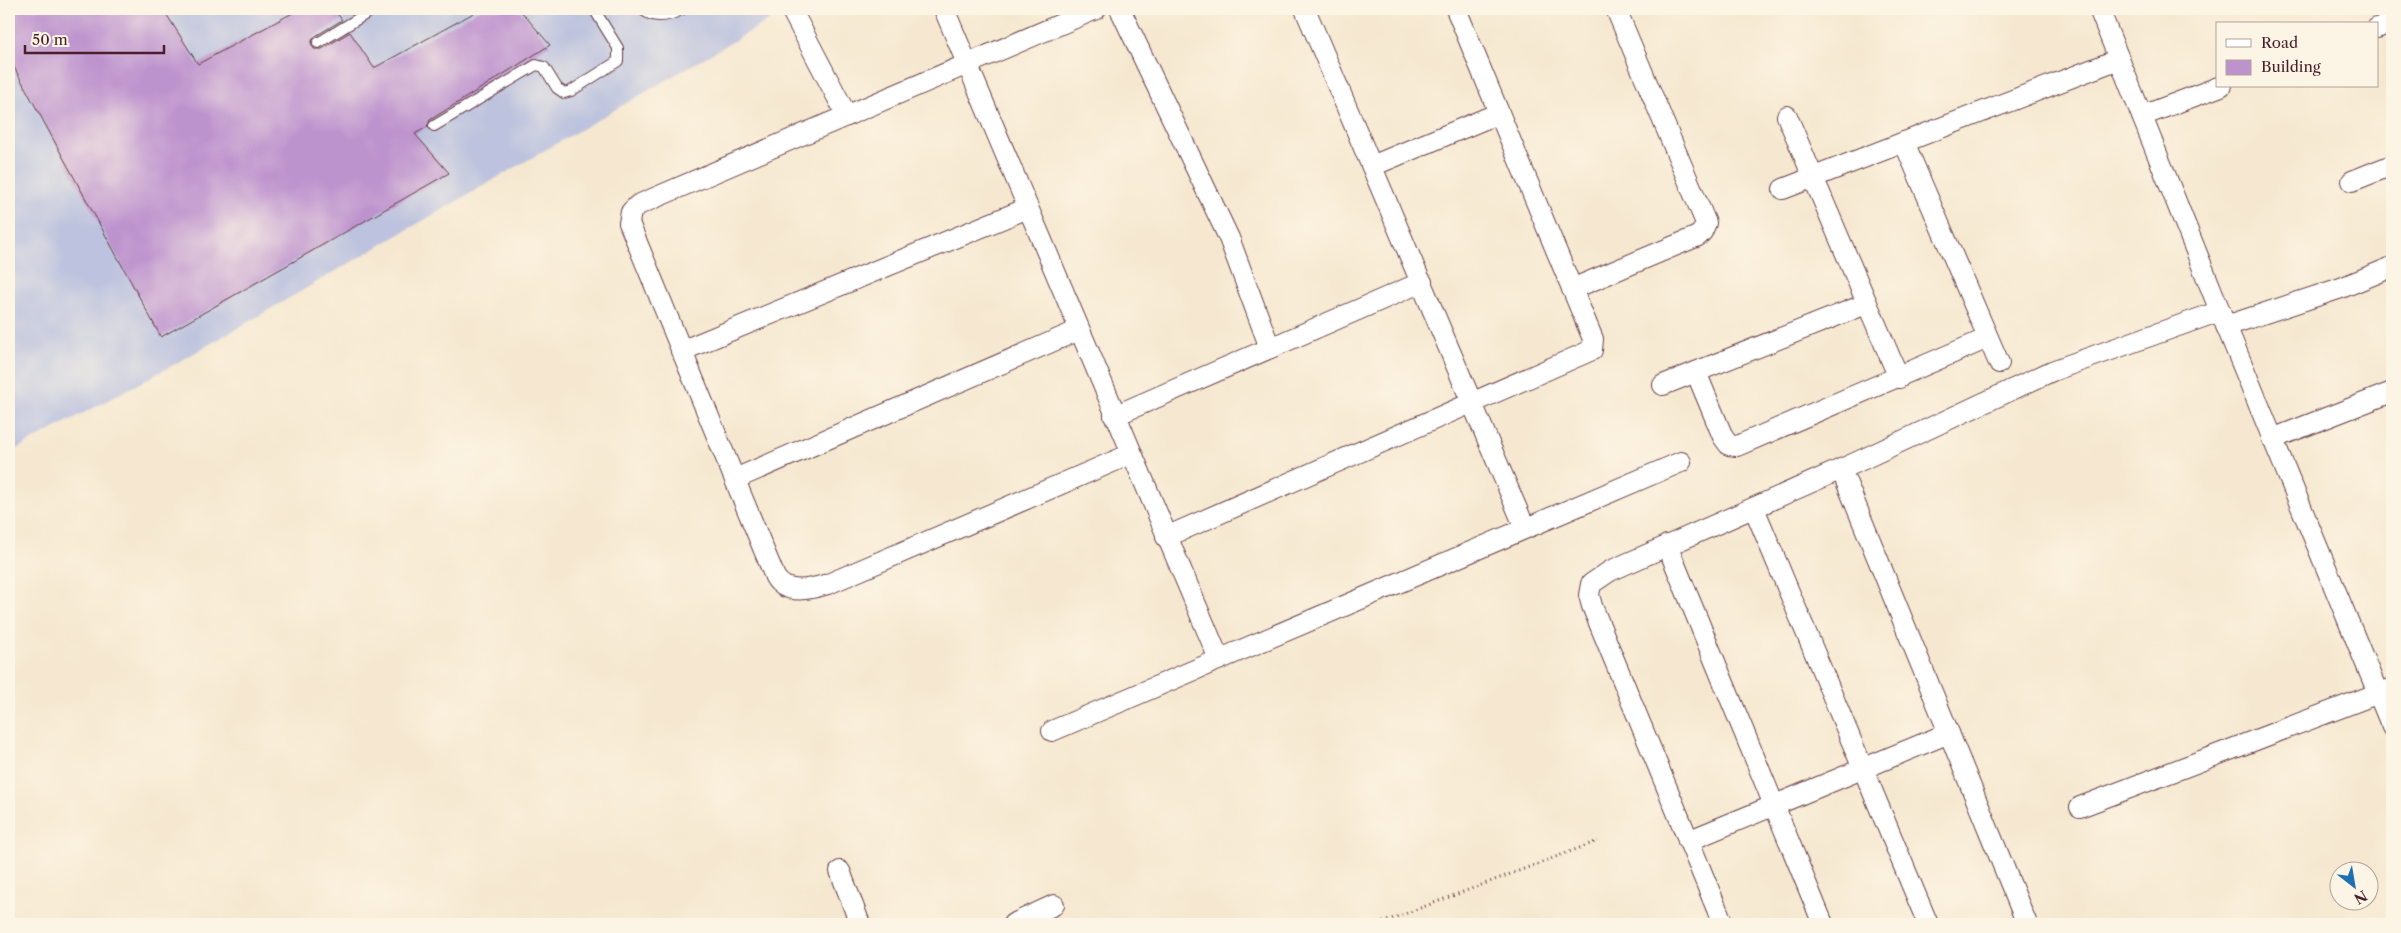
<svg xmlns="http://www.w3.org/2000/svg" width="2401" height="933" viewBox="0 0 2401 933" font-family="'Libre Caslon Text',serif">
  <rect width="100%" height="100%" fill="#fcf5e5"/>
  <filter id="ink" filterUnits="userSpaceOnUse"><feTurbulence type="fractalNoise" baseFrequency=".02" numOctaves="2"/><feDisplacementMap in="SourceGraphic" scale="10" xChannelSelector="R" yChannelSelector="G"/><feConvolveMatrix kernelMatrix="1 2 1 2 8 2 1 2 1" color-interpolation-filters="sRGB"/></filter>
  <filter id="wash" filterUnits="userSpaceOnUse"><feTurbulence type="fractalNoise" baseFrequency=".0096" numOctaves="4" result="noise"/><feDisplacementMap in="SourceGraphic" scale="20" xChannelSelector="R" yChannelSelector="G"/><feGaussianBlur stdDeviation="1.12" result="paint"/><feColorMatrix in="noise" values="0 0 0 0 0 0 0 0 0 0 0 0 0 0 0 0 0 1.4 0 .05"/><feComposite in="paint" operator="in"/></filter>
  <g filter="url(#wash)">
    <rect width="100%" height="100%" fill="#f6e8d0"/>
    <polygon fill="#bdc3de" points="9,9 789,9 177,363 9,453"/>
    <g id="blocks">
      <polygon fill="#bd93ce" points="9,9 163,9 198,64 300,9 334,9 342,20 314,37 311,43 314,49 322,49 350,32 374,68 481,9 519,9 550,45 430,120 427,127 415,134 449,173 161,337 9,58"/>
    </g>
  </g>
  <g filter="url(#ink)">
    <use href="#blocks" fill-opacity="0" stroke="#643d44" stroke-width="1"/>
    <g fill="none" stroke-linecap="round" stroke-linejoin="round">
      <g stroke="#643d44" stroke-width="12">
        <g id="lane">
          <path d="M642,9C654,20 670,16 683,9"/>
          <polyline points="318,43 374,9"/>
          <polyline points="434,126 536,65 544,67 557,88 564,93 571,91 618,61 618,48 594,9"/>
        </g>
      </g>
      <g stroke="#643d44" stroke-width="22">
        <g id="street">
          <polyline points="791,9 847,116"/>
          <polyline points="944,9 1219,659"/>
          <path d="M1096,9L638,205L631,212L629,223L775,577C786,596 811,589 828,584L1131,454"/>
          <polyline points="1120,9 1229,238 1270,348"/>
          <polyline points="1305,9 1525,528"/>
          <polyline points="2099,9 2220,311 2392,727"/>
          <polyline points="2377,28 2392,22"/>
          <polyline points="1787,116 1899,378"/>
          <polyline points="2142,116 2221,86"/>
          <polyline points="1904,142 1999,363"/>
          <polyline points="1372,166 1499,113"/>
          <polyline points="2352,181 2392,165"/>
          <polyline points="1783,189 2119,59"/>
          <polyline points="1572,289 1698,236 1702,232 1706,223 1616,9"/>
          <polyline points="2226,326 2341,288 2392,267"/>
          <polyline points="681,351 1028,208"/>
          <polyline points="1696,372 1723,437 1729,445 1737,446 1988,338"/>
          <polyline points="1663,385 1866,304"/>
          <polyline points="1114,416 1422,282"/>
          <polyline points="2272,439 2392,392"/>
          <polyline points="1841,469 2027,924"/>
          <polyline points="735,479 1079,330"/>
          <polyline points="1754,508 1928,924"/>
          <polyline points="1166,537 1592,350 1593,339 1456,9"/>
          <polyline points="1667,545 1823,924"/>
          <polyline points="1052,731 1681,462"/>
          <polyline points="2080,807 2392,688"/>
          <polyline points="1688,841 1949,733"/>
          <polyline points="840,871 860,924"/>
          <polyline points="1013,924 1054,905"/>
          <polyline points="1723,924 1592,606 1589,595 1591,584 1610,571 1855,463 2052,371 2220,311"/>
        </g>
      </g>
      <polyline stroke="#643d44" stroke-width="3" stroke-dasharray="1 4" stroke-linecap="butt" points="1378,924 1598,841"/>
      <use href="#lane" stroke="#fff" stroke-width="10"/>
      <use href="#street" stroke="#fff" stroke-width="20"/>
    </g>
  </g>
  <rect width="2401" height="933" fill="none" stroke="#fcf5e5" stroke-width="30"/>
  <rect x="2216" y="22" width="162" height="65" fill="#fcf5e5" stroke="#b59f9b"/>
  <rect x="2226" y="39" width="25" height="8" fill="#ffffff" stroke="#b59f9b"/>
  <text x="2261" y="48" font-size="15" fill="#4a1f2b">Road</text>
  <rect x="2226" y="60" width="25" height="15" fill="#bd93ce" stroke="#b59f9b"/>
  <text x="2261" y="72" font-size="15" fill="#4a1f2b">Building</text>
  <g transform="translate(2354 886) rotate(149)"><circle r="24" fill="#fcf5e5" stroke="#b59f9b"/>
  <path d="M0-4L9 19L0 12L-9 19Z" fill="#1f6fb2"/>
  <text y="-8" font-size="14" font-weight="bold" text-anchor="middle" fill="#4a1f2b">N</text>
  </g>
  <path d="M25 45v8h139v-8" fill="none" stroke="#4a1f2b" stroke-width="2.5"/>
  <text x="32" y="45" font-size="15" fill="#4a1f2b" stroke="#fcf5e5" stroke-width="4" paint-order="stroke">50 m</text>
</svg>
